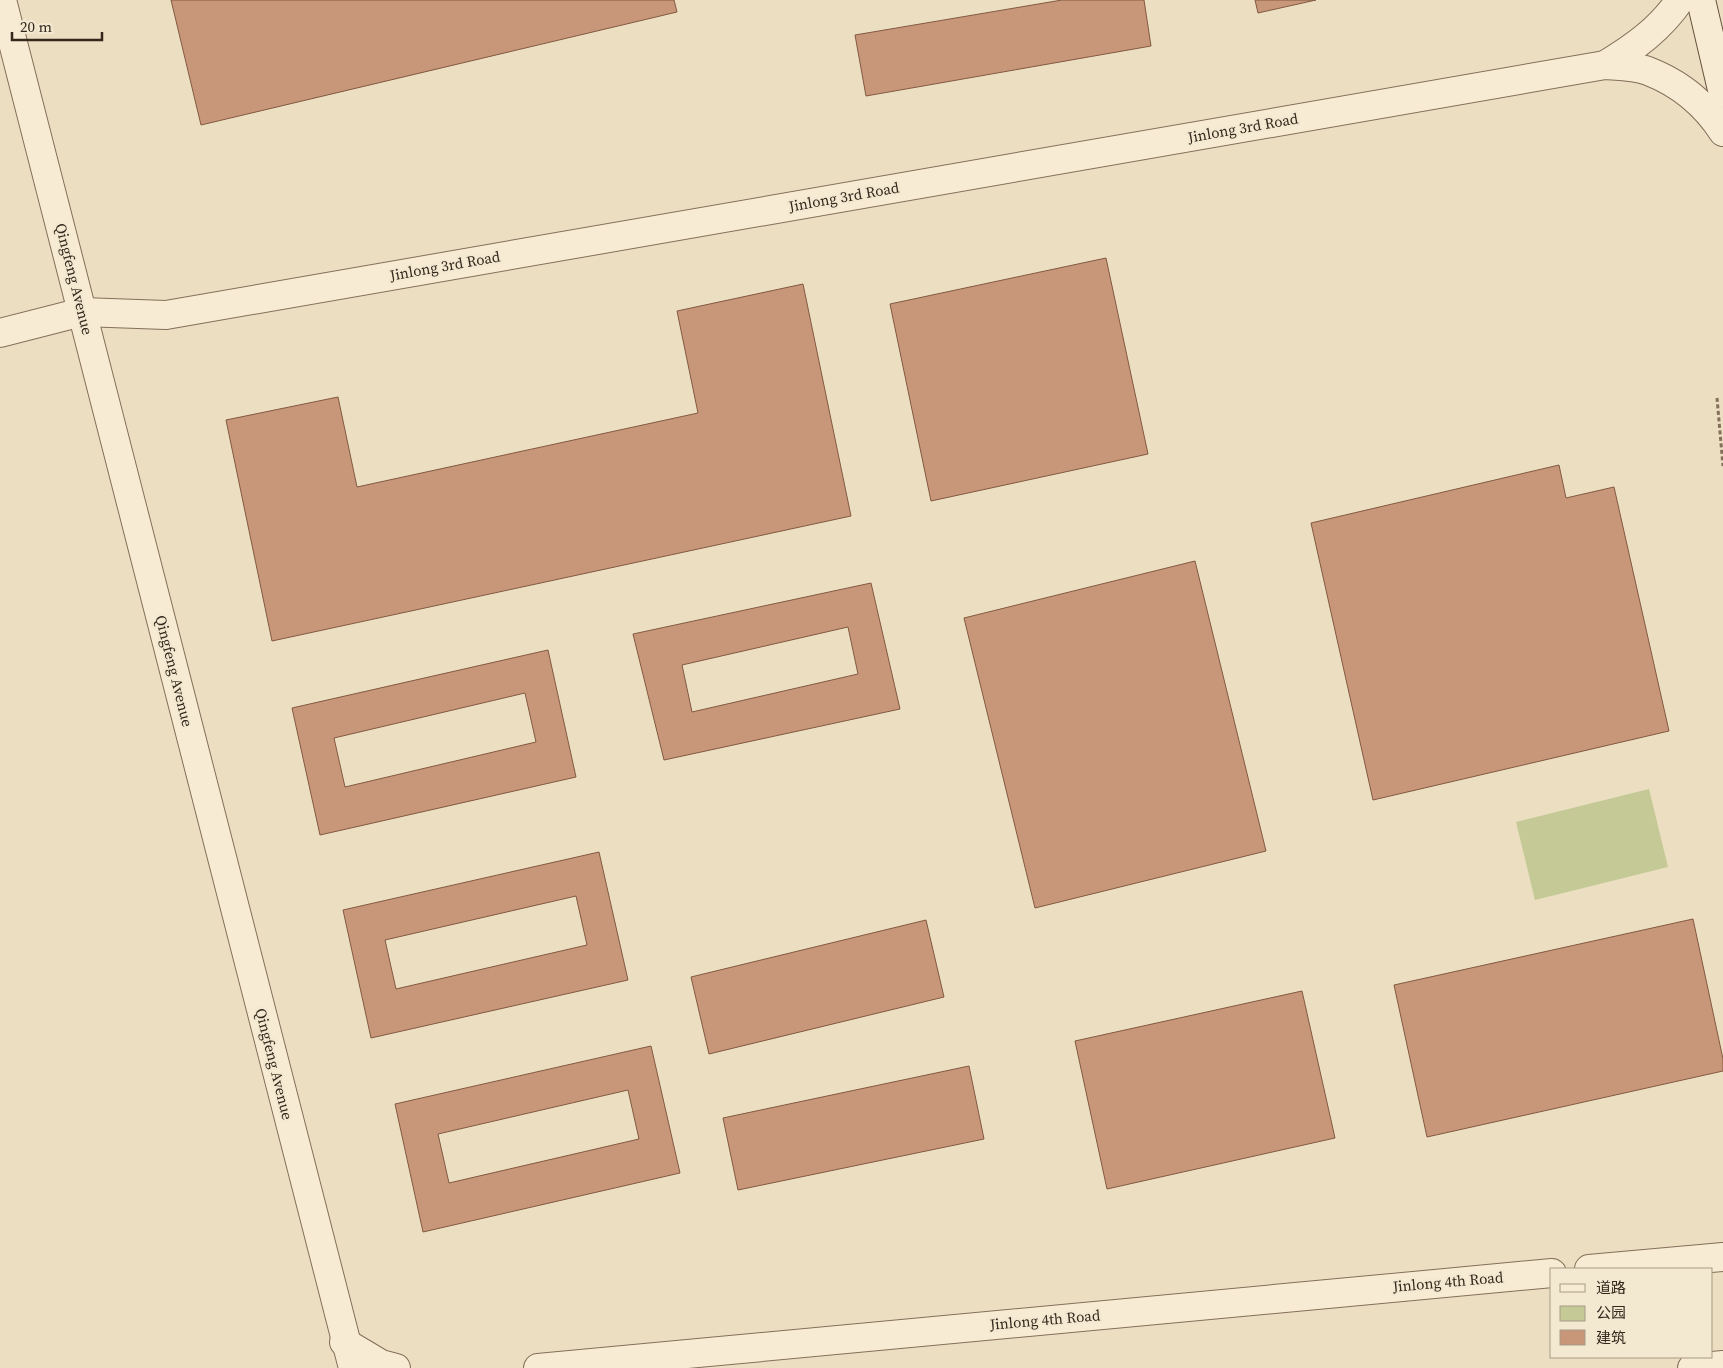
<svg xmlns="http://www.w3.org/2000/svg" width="1723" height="1368" viewBox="0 0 1723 1368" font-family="'Source Serif 4','Noto Sans SC',serif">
  <rect width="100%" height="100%" fill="#ebdec1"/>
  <polygon fill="#c4c996" points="1649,789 1668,867 1535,900 1516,822"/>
  <g fill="#c89779" stroke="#825941" fill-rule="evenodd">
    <polygon points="171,0 674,0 677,12 201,125"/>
    <polygon points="1062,0 1144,0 1151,46 866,96 855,35"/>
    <polygon points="1255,0 1316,0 1258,13"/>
    <polygon points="1106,258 1148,454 931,501 890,304"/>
    <polygon points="803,284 851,516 272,641 226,420 338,397 357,487 698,413 677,311"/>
    <polygon points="1559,465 1566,498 1614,487 1669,731 1373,800 1311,523"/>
    <polygon points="1195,561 1266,851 1035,908 964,618"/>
    <path d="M871,583L900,709L664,760L633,634ZM848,627L858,674L692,712L682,665Z"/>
    <path d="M548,650L576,777L320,835L292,708ZM525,693L536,742L345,787L334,738Z"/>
    <path d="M599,852L628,980L371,1038L343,910ZM576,896L587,945L396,989L385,940Z"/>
    <polygon points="1693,919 1723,1059 1723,1071 1427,1137 1394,985"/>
    <polygon points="926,920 944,997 709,1054 691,977"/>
    <polygon points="1302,991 1335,1138 1107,1189 1075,1041"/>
    <path d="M651,1046L680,1173L423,1232L395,1104ZM628,1090L639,1139L449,1183L438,1134Z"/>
    <polygon points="969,1066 984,1139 738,1190 723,1118"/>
  </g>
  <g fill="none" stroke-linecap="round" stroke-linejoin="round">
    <g stroke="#846f5a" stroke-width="30">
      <polyline id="minor" points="0,333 82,312"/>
    </g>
    <g stroke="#846f5a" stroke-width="30">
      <g id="tertiary">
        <polyline points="2,0 353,1368"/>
        <path d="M1605,65C1635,47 1660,29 1680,0"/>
        <path d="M82,312L166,315L1605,65C1618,66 1635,66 1648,71C1679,83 1705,104 1723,132"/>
        <polyline points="1589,1269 1723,1257"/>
        <polyline points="344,1342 381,1364 396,1368"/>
        <polyline points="538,1368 1552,1273"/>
        <polyline points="1692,1368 1723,1365"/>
      </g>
    </g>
    <g stroke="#66503d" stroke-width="30">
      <polyline id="secondary" points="1701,0 1723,94"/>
    </g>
    <polyline stroke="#846f5a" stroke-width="3" stroke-dasharray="4 2.5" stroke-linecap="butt" points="1717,398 1723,466"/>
    <use href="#minor" stroke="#f7ebd4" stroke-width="28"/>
    <use href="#tertiary" stroke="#f7ebd4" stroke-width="28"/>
    <use href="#secondary" stroke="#f7ebd4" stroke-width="28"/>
  </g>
  <g text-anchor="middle" stroke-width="4.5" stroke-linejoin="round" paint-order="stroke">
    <g font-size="15" fill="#34281d" stroke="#f3e8d0">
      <text transform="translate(1243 128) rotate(-10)" y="5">Jinlong 3rd Road</text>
      <text transform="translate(844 197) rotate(-10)" y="5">Jinlong 3rd Road</text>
      <text transform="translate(445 266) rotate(-10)" y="5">Jinlong 3rd Road</text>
      <text transform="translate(74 279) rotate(76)" y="5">Qingfeng Avenue</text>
      <text transform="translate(174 671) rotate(76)" y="5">Qingfeng Avenue</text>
      <text transform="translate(274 1064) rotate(76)" y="5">Qingfeng Avenue</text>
      <text transform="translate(1448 1282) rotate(-5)" y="5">Jinlong 4th Road</text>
      <text transform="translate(1045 1320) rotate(-5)" y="5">Jinlong 4th Road</text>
    </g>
  </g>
  <rect x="1550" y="1268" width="162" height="90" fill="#f3e8d0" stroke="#a79b88"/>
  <rect x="1560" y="1284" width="25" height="8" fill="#f7ebd4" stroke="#a79b88"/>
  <text x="1596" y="1293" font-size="15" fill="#34281d">道路</text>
  <rect x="1560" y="1306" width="25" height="15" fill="#c4c996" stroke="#a79b88"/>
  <text x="1596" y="1318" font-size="15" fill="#34281d">公园</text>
  <rect x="1560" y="1330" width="25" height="15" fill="#c89779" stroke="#a79b88"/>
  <text x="1596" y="1343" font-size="15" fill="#34281d">建筑</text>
  <path d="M12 32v8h90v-8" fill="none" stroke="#34281d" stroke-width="2.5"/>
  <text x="20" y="32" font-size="15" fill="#34281d" stroke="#f3e8d0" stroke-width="4" paint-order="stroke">20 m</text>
</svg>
